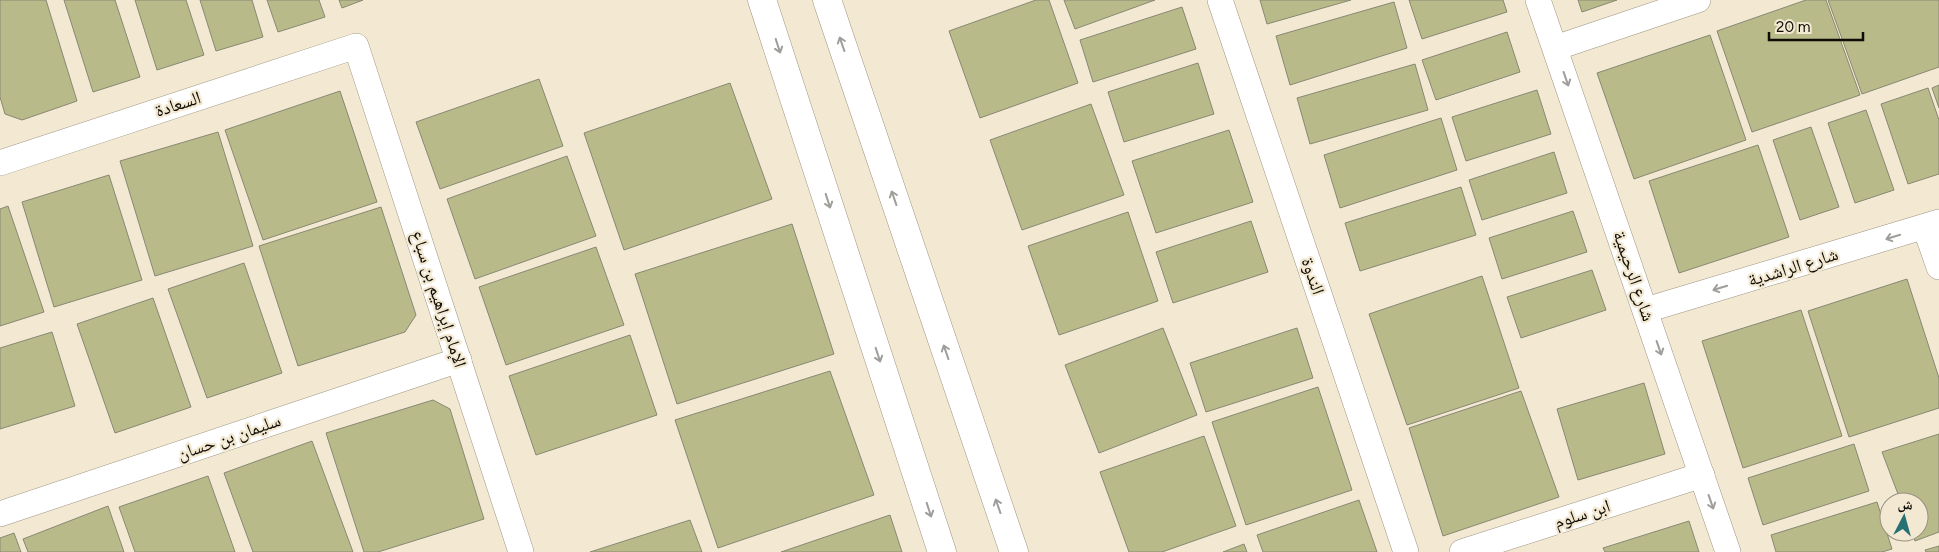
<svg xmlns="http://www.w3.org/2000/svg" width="1939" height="552" viewBox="0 0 1939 552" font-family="Figtree,'Noto Naskh Arabic',sans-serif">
  <rect width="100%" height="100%" fill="#f3e9d3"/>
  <g fill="#b9ba8a" stroke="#888873">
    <polygon points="0,0 46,0 77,101 22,120 5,114 0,97"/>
    <polygon points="64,0 115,0 140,77 93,92"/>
    <polygon points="135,0 186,0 204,55 157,70"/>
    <polygon points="200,0 252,0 263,37 216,51"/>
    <polygon points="267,0 319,0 325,17 278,32"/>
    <polygon points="339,0 363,0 342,8"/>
    <polygon points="1036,0 1049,0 1078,83 980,118 949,31"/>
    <polygon points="1064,0 1155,0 1075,29"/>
    <polygon points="1260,0 1351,0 1267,24"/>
    <polygon points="1409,0 1503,0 1507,12 1422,39"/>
    <polygon points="1578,0 1617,0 1582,12"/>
    <polygon points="1806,0 1826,0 1860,95 1752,132 1717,31"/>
    <polygon points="1828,0 1939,0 1939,67 1862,94"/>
    <polygon points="1394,2 1407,48 1290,85 1276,36"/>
    <polygon points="1182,7 1196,49 1093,82 1080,40"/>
    <polygon points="1507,32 1520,72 1436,100 1422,60"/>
    <polygon points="1710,35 1746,140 1634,179 1597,73"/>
    <polygon points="1198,63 1214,114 1124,142 1108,92"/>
    <polygon points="1415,64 1428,110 1310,144 1297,98"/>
    <polygon points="539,79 563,146 440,189 416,122"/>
    <polygon points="730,83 772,199 624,250 584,133"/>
    <polygon points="1939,85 1939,108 1932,88"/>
    <polygon points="1928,88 1939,120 1939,174 1908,184 1881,104"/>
    <polygon points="1537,90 1551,134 1466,161 1452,117"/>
    <polygon points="340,91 377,202 263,240 225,130"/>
    <polygon points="1091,104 1124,195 1022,230 990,140"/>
    <polygon points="1866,110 1894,190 1855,203 1828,123"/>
    <polygon points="1441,118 1457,170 1340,208 1324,155"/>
    <polygon points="1811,127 1839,207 1800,220 1773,140"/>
    <polygon points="1229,130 1253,202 1156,233 1132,161"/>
    <polygon points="218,132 253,246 155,276 120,161"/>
    <polygon points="1758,145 1789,237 1679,273 1649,181"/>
    <polygon points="1554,152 1567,193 1482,220 1469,180"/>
    <polygon points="567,156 596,236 475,279 447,199"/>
    <polygon points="109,175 142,280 54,307 22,202"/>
    <polygon points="1461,187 1476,235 1360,271 1345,223"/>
    <polygon points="8,206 44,312 0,326 0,209"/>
    <polygon points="381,207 416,315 405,332 298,366 259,246"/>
    <polygon points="1573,211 1587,252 1502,279 1489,238"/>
    <polygon points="1128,212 1158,301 1059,335 1028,246"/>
    <polygon points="1251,221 1268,272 1173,303 1156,252"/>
    <polygon points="792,224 834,354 677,404 635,274"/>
    <polygon points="596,247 624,325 506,365 479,287"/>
    <polygon points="244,263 282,373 207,398 168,289"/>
    <polygon points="1592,270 1606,310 1521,338 1507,297"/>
    <polygon points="1482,276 1519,388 1407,425 1369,314"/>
    <polygon points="1907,279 1939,378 1939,408 1849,437 1808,311"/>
    <polygon points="153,298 191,407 115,433 77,324"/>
    <polygon points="1801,310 1842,436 1743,468 1702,341"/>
    <polygon points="1163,328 1197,415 1099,453 1065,365"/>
    <polygon points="1297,328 1313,378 1206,412 1190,363"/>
    <polygon points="52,332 75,406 0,429 0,348"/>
    <polygon points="630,335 657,415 536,455 509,376"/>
    <polygon points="830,371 874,495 718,548 675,420"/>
    <polygon points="1644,383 1665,454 1578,480 1557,409"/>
    <polygon points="1318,387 1352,490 1246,525 1212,422"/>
    <polygon points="1521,391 1559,497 1443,536 1409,428"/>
    <polygon points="433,400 450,409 484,519 378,552 364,552 326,433"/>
    <polygon points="1939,434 1939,532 1915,541 1912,532 1919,532 1919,502 1901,502 1882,452"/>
    <polygon points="1204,436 1236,526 1162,552 1129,552 1100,472"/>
    <polygon points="312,441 353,552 253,552 224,473"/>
    <polygon points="1854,444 1869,491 1763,525 1748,478"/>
    <polygon points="208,476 235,552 135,552 119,507"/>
    <polygon points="1359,500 1377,552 1263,552 1257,535"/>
    <polygon points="1877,502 1892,549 1882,552 1776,552 1771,535"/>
    <polygon points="108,506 124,552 28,552 23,539"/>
    <polygon points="890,515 902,552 781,552"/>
    <polygon points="690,520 702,552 590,552"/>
    <polygon points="1689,521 1699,552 1605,552 1603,548"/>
    <polygon points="14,533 21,552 0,552 0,538"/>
    <polygon points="1244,544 1247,552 1223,552"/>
    <polygon points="1939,546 1939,552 1926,552 1925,550"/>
  </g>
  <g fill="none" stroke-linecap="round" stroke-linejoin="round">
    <g stroke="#9e9480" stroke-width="26">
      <g id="street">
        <polyline points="1220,0 1406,552"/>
        <polyline points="1538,0 1728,552"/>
        <polyline points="1555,48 1698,0"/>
        <polyline points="0,163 356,46 521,552"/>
        <polyline points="1925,227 1939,267"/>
        <polyline points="1646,310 1939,222"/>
        <polyline points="0,514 459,360"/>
        <polyline points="1462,552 1702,475"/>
      </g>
    </g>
    <g stroke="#9e9480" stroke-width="29">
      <g id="secondary">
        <polyline points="762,0 942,552"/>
        <polyline points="827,0 1014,552"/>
      </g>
    </g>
    <use href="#street" stroke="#fff" stroke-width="25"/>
    <use href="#secondary" stroke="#fff" stroke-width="28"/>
  </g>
  <defs><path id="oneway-shaft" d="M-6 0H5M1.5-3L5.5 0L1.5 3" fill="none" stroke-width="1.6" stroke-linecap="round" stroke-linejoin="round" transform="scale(1.25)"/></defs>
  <g stroke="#9f9e9b">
    <use href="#oneway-shaft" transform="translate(842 44) rotate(-109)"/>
    <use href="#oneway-shaft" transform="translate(778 46) rotate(72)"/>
    <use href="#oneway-shaft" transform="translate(1566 79) rotate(71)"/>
    <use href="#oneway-shaft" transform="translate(894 198) rotate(-109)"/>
    <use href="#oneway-shaft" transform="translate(828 201) rotate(72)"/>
    <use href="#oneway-shaft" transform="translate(1893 237) rotate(163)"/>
    <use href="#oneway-shaft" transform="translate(1720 288) rotate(163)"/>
    <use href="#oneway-shaft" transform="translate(1659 348) rotate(71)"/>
    <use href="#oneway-shaft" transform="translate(946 352) rotate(-109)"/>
    <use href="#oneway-shaft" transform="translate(878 355) rotate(72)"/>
    <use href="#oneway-shaft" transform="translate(1711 502) rotate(71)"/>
    <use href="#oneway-shaft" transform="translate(998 506) rotate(-109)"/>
    <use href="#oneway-shaft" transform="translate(929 510) rotate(72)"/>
  </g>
  <g text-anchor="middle" stroke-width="4.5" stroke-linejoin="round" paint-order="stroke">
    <g font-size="18" fill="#0f0c05" stroke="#f3e9d3">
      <text transform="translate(178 104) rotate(-18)" y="6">السعادة</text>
      <text transform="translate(1793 267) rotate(-17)" y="6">شارع الراشدية</text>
      <text transform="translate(1313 276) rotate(71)" y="6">الندوة</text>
      <text transform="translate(1634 276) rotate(71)" y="6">شارع الرحيمية</text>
      <text transform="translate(439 299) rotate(72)" y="6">الإمام إبراهيم بن سباع</text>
      <text transform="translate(229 437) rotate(-19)" y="6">سليمان بن حسان</text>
      <text transform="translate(1582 514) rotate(-18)" y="6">ابن سلوم</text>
    </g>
  </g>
  <g transform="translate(1904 517) rotate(6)"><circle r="24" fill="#f3e9d3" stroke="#989181"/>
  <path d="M0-4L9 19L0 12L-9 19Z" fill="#267174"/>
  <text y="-8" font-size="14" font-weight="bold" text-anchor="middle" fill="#0f0c05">ش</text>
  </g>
  <path d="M1769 32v8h94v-8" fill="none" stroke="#0f0c05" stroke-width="2.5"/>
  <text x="1776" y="32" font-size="15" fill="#0f0c05" stroke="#f3e9d3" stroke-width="4" paint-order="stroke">20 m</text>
</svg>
